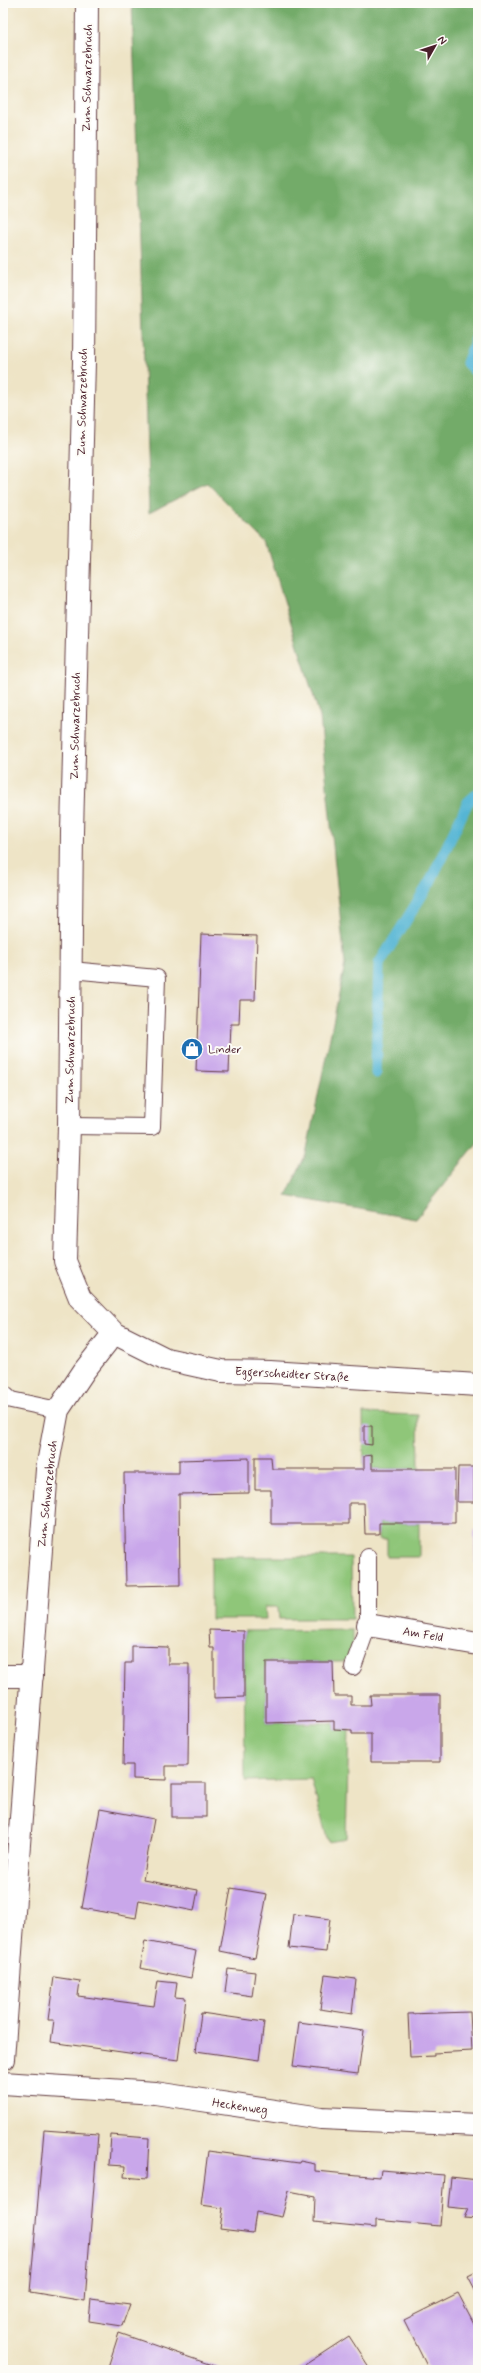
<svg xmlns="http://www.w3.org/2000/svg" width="481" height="2373" viewBox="0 0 481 2373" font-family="Mynerve,sans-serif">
  <rect width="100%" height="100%" fill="#fdfcf7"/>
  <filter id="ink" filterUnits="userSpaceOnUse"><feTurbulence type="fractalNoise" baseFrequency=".025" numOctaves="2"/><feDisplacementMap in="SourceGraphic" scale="8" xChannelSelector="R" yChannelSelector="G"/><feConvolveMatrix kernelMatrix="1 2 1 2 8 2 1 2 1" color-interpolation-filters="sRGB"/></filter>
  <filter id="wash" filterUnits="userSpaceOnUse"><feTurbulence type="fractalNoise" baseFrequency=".012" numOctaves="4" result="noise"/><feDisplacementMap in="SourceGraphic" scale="16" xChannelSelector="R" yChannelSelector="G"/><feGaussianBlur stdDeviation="0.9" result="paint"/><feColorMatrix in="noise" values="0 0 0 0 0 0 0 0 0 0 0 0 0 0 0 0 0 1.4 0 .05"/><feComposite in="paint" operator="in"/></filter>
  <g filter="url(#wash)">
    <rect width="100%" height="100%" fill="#eee4c6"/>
    <g fill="#8fc679" stroke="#6c7252">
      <polygon points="363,1413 418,1415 419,1469 364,1469"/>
      <polygon points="379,1523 419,1523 419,1557 387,1557 387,1539 379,1539"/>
      <polygon points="211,1557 351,1557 352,1619 279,1619 278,1607 265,1607 266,1619 211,1619"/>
      <polygon points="353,1630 353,1662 266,1662 266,1723 334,1723 334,1729 349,1730 346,1839 328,1842 311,1779 245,1781 244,1631"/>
    </g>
    <polygon fill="#73ab69" stroke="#5e654a" points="132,3 478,3 478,1142 416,1219 286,1196 306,1154 345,964 320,717 266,542 207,483 149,513"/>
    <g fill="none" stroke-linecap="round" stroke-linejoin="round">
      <g stroke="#55b5d4" stroke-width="11">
        <polyline points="478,334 467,363 478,374"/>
        <polyline points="376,1073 379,964 430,882 468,802 478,793"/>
      </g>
    </g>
    <g id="blocks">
      <g fill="#c9a7ea">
        <polygon points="201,934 257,936 255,1000 240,1000 239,1024 231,1024 229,1072 196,1071"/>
        <polygon points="364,1426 372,1426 372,1445 364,1444"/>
        <polygon points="372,1455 372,1469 455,1469 455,1523 379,1523 379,1534 365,1534 364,1503 349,1503 349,1524 271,1524 271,1490 255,1490 255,1457 271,1457 272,1469 364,1469 364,1456"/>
        <polygon points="249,1458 249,1493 179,1494 180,1585 126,1586 124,1473 179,1473 179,1460"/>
        <polygon points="458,1467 474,1467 474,1502 457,1502"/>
        <polygon points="474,1530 478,1531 478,1564 475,1564"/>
        <polygon points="209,1630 244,1631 244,1697 214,1698 214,1648 210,1648"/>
        <polygon points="132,1646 168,1647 168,1664 189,1664 188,1766 166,1766 166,1780 133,1779 133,1765 123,1765 125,1663 132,1663"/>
        <polygon points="266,1662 333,1662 334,1696 351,1696 351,1705 371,1705 370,1695 440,1695 440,1762 371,1762 371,1734 352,1734 352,1730 334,1729 334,1721 266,1723"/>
        <rect x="172" y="1783" width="34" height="34"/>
        <polygon points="100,1809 154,1819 143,1880 198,1890 194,1911 139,1900 136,1918 82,1908"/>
        <polygon points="231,1888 267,1894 255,1958 220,1951"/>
        <polygon points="293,1914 330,1919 326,1952 289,1948"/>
        <polygon points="145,1941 196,1951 191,1978 140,1968"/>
        <polygon points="228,1969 255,1972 252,1996 225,1992"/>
        <polygon points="325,1975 356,1979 352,2014 320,2009"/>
        <polygon points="54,1977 80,1981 78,1996 154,2006 158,1981 177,1983 175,1997 186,1998 178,2060 51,2042 54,2020 48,2020"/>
        <polygon points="470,2012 472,2051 434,2053 434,2056 410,2057 408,2014"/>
        <polygon points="201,2013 264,2022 259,2060 196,2051"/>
        <polygon points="299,2022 364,2031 358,2074 293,2066"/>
        <polygon points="44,2130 98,2134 85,2301 30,2292"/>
        <polygon points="111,2135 149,2138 147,2179 124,2177 125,2166 109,2165"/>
        <polygon points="208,2151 299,2163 300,2161 315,2164 315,2171 380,2177 381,2170 444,2175 440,2226 376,2220 376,2228 314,2222 315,2196 289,2191 282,2217 256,2212 253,2233 220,2229 223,2208 201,2205"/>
        <polygon points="451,2177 478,2180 478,2219 464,2218 468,2209 448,2207"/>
        <polygon points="478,2271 478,2295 468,2276"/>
        <polygon points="458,2293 478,2331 478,2370 429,2370 404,2320"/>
        <polygon points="91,2299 130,2304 122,2326 89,2321"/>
        <polygon points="119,2333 226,2370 117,2370 108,2367"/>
        <polygon points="349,2336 371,2370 297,2370"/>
      </g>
    </g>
  </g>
  <g filter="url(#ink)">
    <use href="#blocks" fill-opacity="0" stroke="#633d42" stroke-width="1"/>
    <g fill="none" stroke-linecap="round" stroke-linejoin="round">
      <g stroke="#633d42" stroke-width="18">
        <g id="service">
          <polyline points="69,1126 152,1127 157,978 71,970"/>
          <polyline points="3,1393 11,1400 58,1410"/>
          <polyline points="353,1667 368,1625 368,1557"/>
        </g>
      </g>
      <g stroke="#633d42" stroke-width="24">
        <g id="minor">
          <polyline points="368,1625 478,1644"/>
          <polyline points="3,1676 32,1676"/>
          <polyline points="3,2059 47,1469 58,1410 84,1371 114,1333"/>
          <polyline points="3,2083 155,2093 321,2118 478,2125"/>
        </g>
      </g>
      <g stroke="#633d42" stroke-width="24">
        <polyline id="tertiary" points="87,3 84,362 72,832 69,1126 65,1261 80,1298 114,1333 166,1359 221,1371 270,1372 478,1385"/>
      </g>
      <use href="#service" stroke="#fff" stroke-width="16"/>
      <use href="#minor" stroke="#fff" stroke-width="22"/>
      <use href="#tertiary" stroke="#fff" stroke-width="22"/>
    </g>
  </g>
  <defs>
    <g id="shop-disc" transform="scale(1.15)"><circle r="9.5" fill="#1f6fb2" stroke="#fdfcf7"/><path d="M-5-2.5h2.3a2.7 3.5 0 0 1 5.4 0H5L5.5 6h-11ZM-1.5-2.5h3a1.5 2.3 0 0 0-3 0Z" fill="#fff"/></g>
  </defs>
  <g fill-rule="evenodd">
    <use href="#shop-disc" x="192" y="1049"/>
  </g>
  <g text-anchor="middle" stroke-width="4" stroke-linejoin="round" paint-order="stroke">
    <g font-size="12" fill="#4a1f2b" stroke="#fdfcf7">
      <text transform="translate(87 78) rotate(-89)" y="4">Zum Schwarzebruch</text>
      <text transform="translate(82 402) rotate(-89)" y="4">Zum Schwarzebruch</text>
      <text transform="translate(75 726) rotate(-89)" y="4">Zum Schwarzebruch</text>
      <text transform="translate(70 1050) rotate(-89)" y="4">Zum Schwarzebruch</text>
      <text transform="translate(292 1374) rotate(3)" y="4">Eggerscheidter Straße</text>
      <text transform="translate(47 1494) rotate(-84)" y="4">Zum Schwarzebruch</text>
      <text transform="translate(423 1634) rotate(10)" y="4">Am Feld</text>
      <text transform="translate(240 2106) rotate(8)" y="4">Heckenweg</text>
    </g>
    <g font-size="12" fill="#4a1f2b" stroke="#fdfcf7" text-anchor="start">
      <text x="208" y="1053">Linder</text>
    </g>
  </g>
  <rect width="481" height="2373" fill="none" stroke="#fdfcf7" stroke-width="16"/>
  <g transform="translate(435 46) rotate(51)" stroke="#fdfcf7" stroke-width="3" paint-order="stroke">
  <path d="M0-3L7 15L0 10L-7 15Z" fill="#4a1f2b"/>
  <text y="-6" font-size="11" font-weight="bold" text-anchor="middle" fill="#4a1f2b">N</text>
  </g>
</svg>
